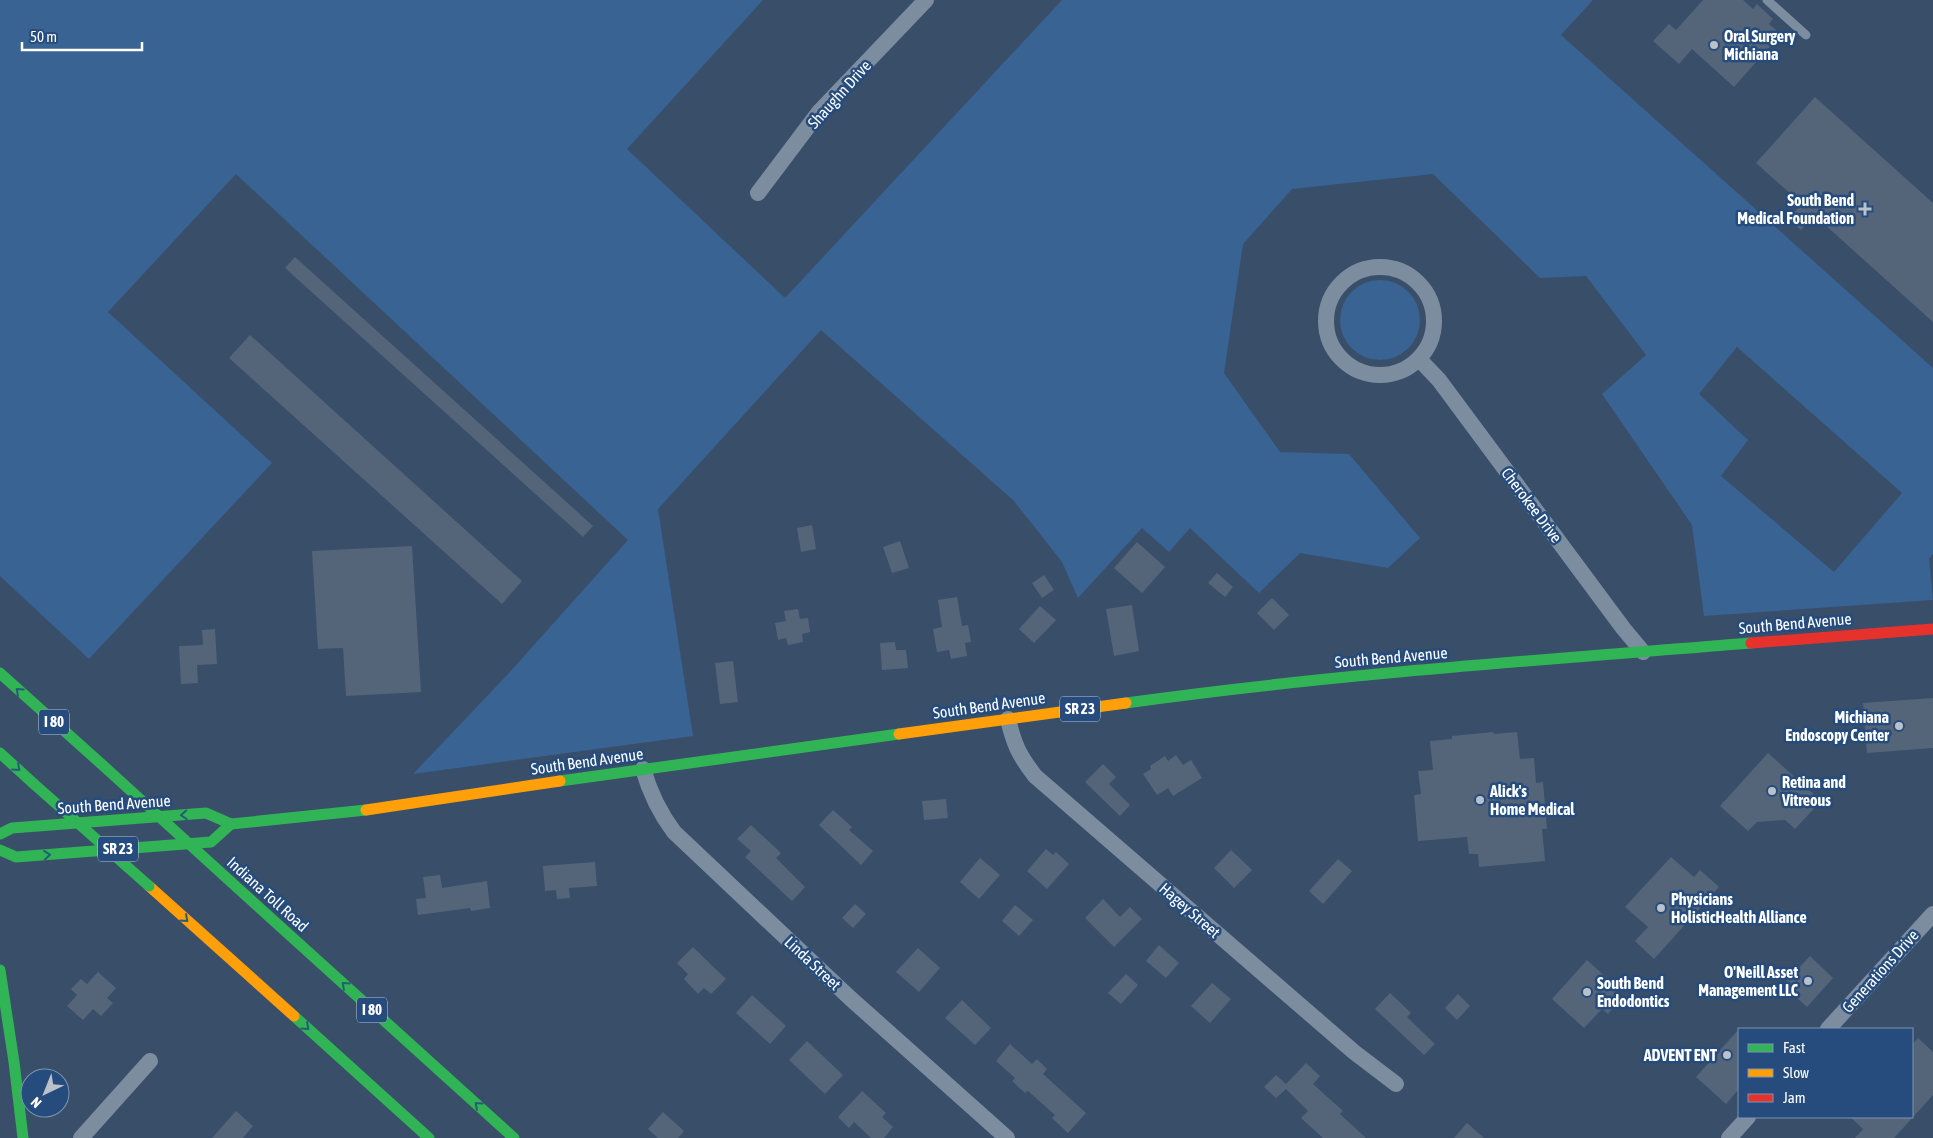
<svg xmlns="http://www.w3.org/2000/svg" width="1933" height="1138" viewBox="0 0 1933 1138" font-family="'Asap Condensed',sans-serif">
  <rect width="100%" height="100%" fill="#394e69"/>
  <g fill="#386393" fill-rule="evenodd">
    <path d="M0,0H763L627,149L785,298L1062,0H1593L1561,35L1933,368V554L1929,559L1933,600L1704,616L1692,525L1602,394L1646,355L1586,276L1540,278L1433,174L1292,189L1243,244L1224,373L1280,452L1349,454L1420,538L1388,568L1300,553L1259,593L1190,528L1169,552L1142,528L1078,598L1062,562L1014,501L821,330L658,509L693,736L413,774L508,674L628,540L236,174L108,312L272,463L89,659L0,576ZM1737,347L1902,493L1834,572L1721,476L1748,440L1699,394Z"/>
    <circle cx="1380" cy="320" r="40"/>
  </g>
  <g fill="#54657a">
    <polygon points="1703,0 1743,0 1753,9 1757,4 1773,19 1769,24 1781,34 1734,87 1692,49 1679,64 1653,41 1669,24 1676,30"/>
    <polygon points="1815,97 1933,203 1933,322 1814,215 1801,230 1788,219 1802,204 1756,163"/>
    <polygon points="295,257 593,526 583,537 285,268"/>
    <polygon points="250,335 522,581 502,604 229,358"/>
    <polygon points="812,525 816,549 801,552 797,528"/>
    <polygon points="900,541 909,568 892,573 883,547"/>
    <polygon points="1137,542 1165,567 1142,593 1114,568"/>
    <polygon points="412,546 421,692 346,696 343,648 318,649 312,551"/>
    <polygon points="1217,573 1233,587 1225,597 1208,583"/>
    <polygon points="1044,575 1054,590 1042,598 1032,583"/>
    <polygon points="957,597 962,626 968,625 971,642 965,643 967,656 951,659 949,650 937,652 933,629 942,627 938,600"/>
    <polygon points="1272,598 1289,615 1274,630 1257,613"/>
    <polygon points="1132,605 1139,651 1114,656 1106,609"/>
    <polygon points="1040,606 1056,620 1034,643 1019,629"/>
    <polygon points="798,609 800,619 808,618 810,632 802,634 803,642 788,645 786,638 778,640 775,623 786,621 784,611"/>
    <polygon points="215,629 217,664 197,665 198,683 181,684 179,646 203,645 202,630"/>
    <polygon points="895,642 896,650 906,650 908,668 882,670 880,643"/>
    <polygon points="733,661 738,702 720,704 715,663"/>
    <polygon points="1933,698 1933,748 1867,753 1863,703"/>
    <polygon points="1493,732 1494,734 1517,732 1520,759 1534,758 1536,783 1543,782 1547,829 1542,829 1545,861 1479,867 1478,854 1469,854 1467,837 1418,841 1414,795 1421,794 1418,771 1433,770 1430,741 1452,739 1452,736"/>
    <polygon points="1768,753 1821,801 1795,829 1785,820 1757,822 1748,831 1720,806"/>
    <polygon points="1176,755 1183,765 1191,760 1202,778 1173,796 1168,788 1157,795 1143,774 1151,769 1150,766 1165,756 1168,761"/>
    <polygon points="1103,764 1116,777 1109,784 1130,805 1120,816 1085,782"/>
    <polygon points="946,799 948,818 924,820 922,801"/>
    <polygon points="833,810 852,827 849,830 873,851 861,865 819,825"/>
    <polygon points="751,825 781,853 776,858 805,887 792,901 745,857 751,851 737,839"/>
    <polygon points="1046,849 1053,855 1056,852 1069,864 1047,889 1027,871"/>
    <polygon points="1231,850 1252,870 1234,888 1214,868"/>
    <polygon points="1671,857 1694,877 1700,870 1719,887 1654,959 1635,941 1648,927 1625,907"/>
    <polygon points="980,858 1000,875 979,899 960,882"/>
    <polygon points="1338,859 1352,871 1323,904 1309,891"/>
    <polygon points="595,862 597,886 569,888 570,898 557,899 556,890 545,891 543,866"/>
    <polygon points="440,875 442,888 487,881 490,908 471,911 470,908 418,915 416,899 426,898 423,877"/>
    <polygon points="1103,899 1120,917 1130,907 1142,919 1114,947 1085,918"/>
    <polygon points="855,904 866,914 853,928 842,918"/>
    <polygon points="1015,905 1033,920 1019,936 1002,921"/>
    <polygon points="1159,945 1179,963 1166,978 1146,961"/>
    <polygon points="693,947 726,979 711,994 704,988 698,994 684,979 688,974 677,963"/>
    <polygon points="918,948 940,968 919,992 896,972"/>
    <polygon points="1810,956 1833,978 1807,1007 1783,985"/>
    <polygon points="1587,960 1619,989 1613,996 1619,1001 1608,1014 1602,1009 1584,1028 1552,999"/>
    <polygon points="98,972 116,988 107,998 113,1003 101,1016 93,1009 83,1020 67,1006 77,995 71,989 81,979 87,984"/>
    <polygon points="1126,974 1138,985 1121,1004 1108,993"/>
    <polygon points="1212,983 1231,999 1210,1023 1191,1006"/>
    <polygon points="1390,993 1411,1013 1407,1017 1435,1044 1424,1055 1375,1009"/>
    <polygon points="1458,994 1470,1006 1457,1020 1445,1008"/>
    <polygon points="752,995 786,1026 770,1044 736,1013"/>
    <polygon points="962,1000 991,1028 975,1045 945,1018"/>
    <polygon points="1739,1029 1739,1089 1726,1104 1696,1077"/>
    <polygon points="1918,1038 1933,1052 1933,1095 1894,1138 1855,1138 1863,1129 1850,1117 1912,1117 1912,1045"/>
    <polygon points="807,1041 843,1075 825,1094 789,1060"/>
    <polygon points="1010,1044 1032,1064 1037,1059 1047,1069 1043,1074 1086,1113 1068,1133 1052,1118 1055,1115 1028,1091 1025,1093 1012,1081 1015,1078 996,1061"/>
    <polygon points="1306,1063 1320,1076 1313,1084 1343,1111 1340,1114 1366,1138 1323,1138 1301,1118 1308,1111 1286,1089 1276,1098 1264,1087 1276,1075 1286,1084"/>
    <polygon points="862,1091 886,1113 882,1117 893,1127 884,1138 871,1138 854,1122 849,1128 838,1117"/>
    <polygon points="236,1111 253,1126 243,1138 212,1138"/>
    <polygon points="663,1112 684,1131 678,1138 658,1138 648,1129"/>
    <polygon points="1467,1123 1484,1138 1454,1138"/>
  </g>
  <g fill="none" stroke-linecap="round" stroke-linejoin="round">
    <polyline stroke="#7d8da0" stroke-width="9" points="1767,0 1806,35"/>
    <g stroke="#7d8da0" stroke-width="16">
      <polyline points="758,193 819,112 926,0"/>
      <circle cx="1380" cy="321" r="54"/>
      <polyline points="1419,359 1439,380 1623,628 1643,652"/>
      <path d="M1008,719C1014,745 1019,755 1035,776L1354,1052L1396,1084"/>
      <path d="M643,769C650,793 659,812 674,832L850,998L1007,1138"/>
      <polyline points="1828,1029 1933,914"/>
      <polyline points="81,1138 150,1061"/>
      <polyline points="1729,1138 1748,1117"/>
    </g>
    <g stroke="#30b455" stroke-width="11">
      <polyline points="0,673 108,770"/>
      <path d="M1126,703C1334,674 1543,660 1751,643"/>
      <polyline points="0,753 34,784"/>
      <polyline points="560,781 899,734"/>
      <polyline points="0,834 12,828 206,813 231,824 366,810"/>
      <polyline points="0,850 16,857 211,842 231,824"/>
      <polyline points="231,882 514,1138"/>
      <polyline points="0,970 14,1062 23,1138"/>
      <polyline points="294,1016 429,1138"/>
    </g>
    <g stroke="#ff9f0a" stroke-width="11">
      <polyline points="899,734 1126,703"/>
      <polyline points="366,810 560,781"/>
      <polyline points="149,886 294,1016"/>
    </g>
    <polyline stroke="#e5322d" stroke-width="11" points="1751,643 1933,629"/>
    <g stroke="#30b455" stroke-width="11">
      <polyline points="108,770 231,882"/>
      <polyline points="34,784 149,886"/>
    </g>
  </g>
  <defs><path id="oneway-chevron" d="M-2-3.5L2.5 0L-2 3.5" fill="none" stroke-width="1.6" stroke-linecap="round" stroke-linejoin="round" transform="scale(1.25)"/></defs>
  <g stroke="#275c77">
    <use href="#oneway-chevron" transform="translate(19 691) rotate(-138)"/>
    <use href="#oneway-chevron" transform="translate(17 768) rotate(42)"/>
    <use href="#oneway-chevron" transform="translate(184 815) rotate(176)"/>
    <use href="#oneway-chevron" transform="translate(47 855) rotate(-4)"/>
    <use href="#oneway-chevron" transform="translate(185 919) rotate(42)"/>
    <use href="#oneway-chevron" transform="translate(345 985) rotate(-138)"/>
    <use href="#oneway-chevron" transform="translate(306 1027) rotate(42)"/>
    <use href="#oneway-chevron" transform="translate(478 1105) rotate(-138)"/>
  </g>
  <g fill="#bac1ca" stroke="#254c7d" stroke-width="2">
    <circle cx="1714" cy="45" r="5"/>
    <path d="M1862.5 201.5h5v5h5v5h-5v5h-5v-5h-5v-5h5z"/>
    <circle cx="1899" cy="726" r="5"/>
    <circle cx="1772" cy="791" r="5"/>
    <circle cx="1480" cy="800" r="5"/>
    <circle cx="1661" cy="908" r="5"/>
    <circle cx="1808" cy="981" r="5"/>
    <circle cx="1587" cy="992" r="5"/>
    <circle cx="1727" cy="1055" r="5"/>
  </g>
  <g text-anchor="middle" stroke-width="5" stroke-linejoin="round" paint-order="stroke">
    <g fill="#254c7d" stroke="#bec9d8" stroke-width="1">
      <rect x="1060" y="696.5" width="40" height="25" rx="4"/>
      <rect x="39" y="709.5" width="30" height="25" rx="4"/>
      <rect x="98" y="836.5" width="40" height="25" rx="4"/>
      <rect x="357" y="997.5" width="30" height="25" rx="4"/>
    </g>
    <g font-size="15" font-weight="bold" fill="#fff">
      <text x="1080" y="714">SR 23</text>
      <text x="54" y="727">I 80</text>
      <text x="118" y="854">SR 23</text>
      <text x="372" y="1015">I 80</text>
    </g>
    <g font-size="16" font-weight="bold" fill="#fff" stroke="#254c7d" text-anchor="start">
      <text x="1724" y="42">Oral Surgery<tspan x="1724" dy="18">Michiana</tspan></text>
      <text x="1854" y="206" text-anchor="end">South Bend<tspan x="1854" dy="18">Medical Foundation</tspan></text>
      <text x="1889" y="723" text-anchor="end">Michiana<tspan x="1889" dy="18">Endoscopy Center</tspan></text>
      <text x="1782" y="788">Retina and<tspan x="1782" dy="18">Vitreous</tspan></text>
      <text x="1490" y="797">Alick's<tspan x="1490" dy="18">Home Medical</tspan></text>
      <text x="1671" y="905">Physicians<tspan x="1671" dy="18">HolisticHealth Alliance</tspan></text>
      <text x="1798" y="978" text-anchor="end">O'Neill Asset<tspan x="1798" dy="18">Management LLC</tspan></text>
      <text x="1597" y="989">South Bend<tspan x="1597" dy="18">Endodontics</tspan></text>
      <text x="1717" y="1061" text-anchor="end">ADVENT ENT</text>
    </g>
    <g font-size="16" fill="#fff" stroke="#254c7d">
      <text transform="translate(839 94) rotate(-48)" y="6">Shaughn Drive</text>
      <text transform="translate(1532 505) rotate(53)" y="6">Cherokee Drive</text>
      <text transform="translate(1795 623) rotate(-5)" y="6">South Bend Avenue</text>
      <text transform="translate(1391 657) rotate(-5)" y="6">South Bend Avenue</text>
      <text transform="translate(989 705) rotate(-8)" y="6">South Bend Avenue</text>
      <text transform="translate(587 761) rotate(-8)" y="6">South Bend Avenue</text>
      <text transform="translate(114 804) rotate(-4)" y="6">South Bend Avenue</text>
      <text transform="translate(268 894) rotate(42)" y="6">Indiana Toll Road</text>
      <text transform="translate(1190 910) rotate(41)" y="6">Hagey Street</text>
      <text transform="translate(813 963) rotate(43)" y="6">Linda Street</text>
      <text transform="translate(1880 971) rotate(-48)" y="6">Generations Drive</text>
    </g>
  </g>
  <rect x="1738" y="1028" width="175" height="90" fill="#254c7d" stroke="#7c94b1"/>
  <rect x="1748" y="1044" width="25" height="8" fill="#30b455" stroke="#7c94b1"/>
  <text x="1783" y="1053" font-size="15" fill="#ffffff">Fast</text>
  <rect x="1748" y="1069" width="25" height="8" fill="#ff9f0a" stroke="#7c94b1"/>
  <text x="1783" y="1078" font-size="15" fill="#ffffff">Slow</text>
  <rect x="1748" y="1094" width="25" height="8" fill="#e5322d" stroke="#7c94b1"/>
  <text x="1783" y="1103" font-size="15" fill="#ffffff">Jam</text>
  <g transform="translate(45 1093) rotate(223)"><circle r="24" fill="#254c7d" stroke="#7c94b1"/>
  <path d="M0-4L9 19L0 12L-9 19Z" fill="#bac1ca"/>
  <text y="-8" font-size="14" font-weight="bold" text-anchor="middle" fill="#ffffff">N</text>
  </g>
  <path d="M22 42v8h120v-8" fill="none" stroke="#ffffff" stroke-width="2.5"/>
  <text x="30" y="42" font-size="15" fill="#ffffff" stroke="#254c7d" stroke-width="4" paint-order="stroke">50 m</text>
</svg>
